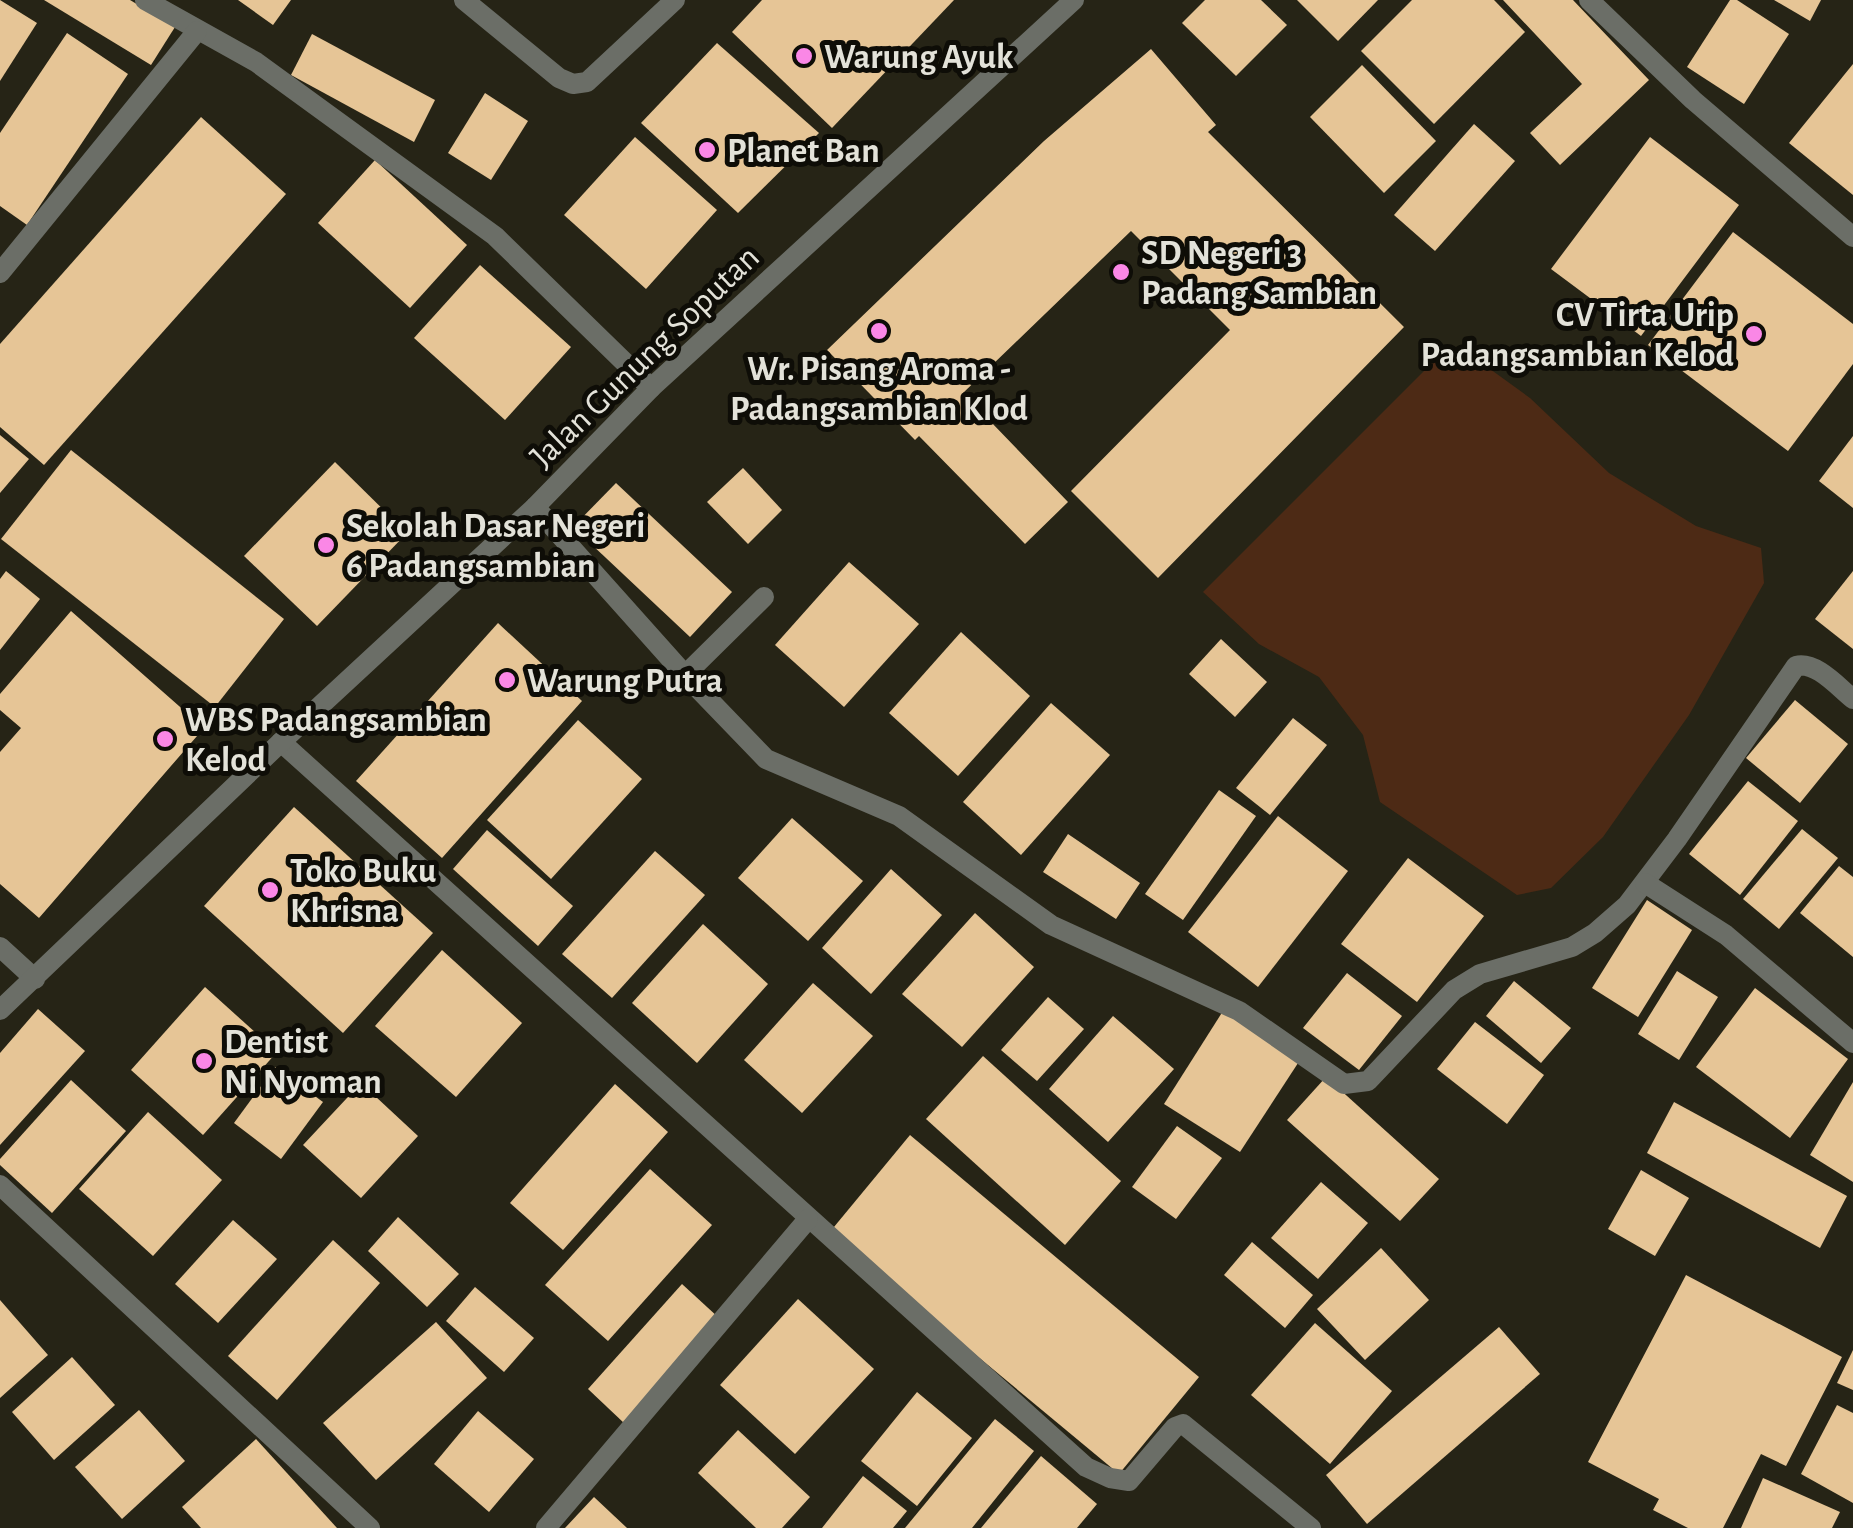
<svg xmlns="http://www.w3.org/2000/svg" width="1853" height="1528" viewBox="0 0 1853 1528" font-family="'Alegreya Sans',sans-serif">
  <rect width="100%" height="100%" fill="#262416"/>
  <polygon fill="#4d2a15" points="1439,356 1472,356 1530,398 1609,473 1696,526 1761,548 1764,583 1689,715 1603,837 1551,888 1517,895 1380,802 1363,735 1319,677 1259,644 1203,592"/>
  <g fill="#e6c596">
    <polygon points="0,0 37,23 0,81"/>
    <polygon points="44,0 130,0 175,27 151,65"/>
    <polygon points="238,0 291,0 273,25"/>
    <polygon points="762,0 954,0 832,128 732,32"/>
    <polygon points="1205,0 1261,0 1287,25 1236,76 1182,23"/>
    <polygon points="1297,0 1378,0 1338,41"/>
    <polygon points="1412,0 1494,0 1525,32 1434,124 1361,51"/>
    <polygon points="1503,0 1573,0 1649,80 1560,165 1530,133 1582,84"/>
    <polygon points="1730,0 1737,0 1789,34 1744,104 1687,67"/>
    <polygon points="1774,0 1821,0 1810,21"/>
    <polygon points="67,33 128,74 27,225 0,206 0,133"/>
    <polygon points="312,34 435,100 414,142 291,75"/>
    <polygon points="717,43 819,133 738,213 641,123"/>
    <polygon points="1151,49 1216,125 1208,132 1404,327 1158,578 1071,491 1230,330 1131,231 963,393 1068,502 1025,544 919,436 915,440 827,350 1044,141"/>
    <polygon points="1853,64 1853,195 1789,143"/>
    <polygon points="1362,65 1436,141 1384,193 1310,117"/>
    <polygon points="485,93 528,121 491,180 448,153"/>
    <polygon points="201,117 286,194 44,465 0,427 0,344"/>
    <polygon points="1474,124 1515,161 1435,251 1394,215"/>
    <polygon points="635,137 717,210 646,289 564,215"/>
    <polygon points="1650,137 1739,205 1641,336 1551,269"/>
    <polygon points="375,160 467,245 410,308 318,223"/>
    <polygon points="1733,232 1853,324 1853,364 1788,451 1648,345"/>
    <polygon points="480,265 571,347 505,420 414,338"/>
    <polygon points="0,435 29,459 0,493"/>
    <polygon points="1853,436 1853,508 1819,481"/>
    <polygon points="71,450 284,619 215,707 1,539"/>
    <polygon points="335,462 407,533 317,626 244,556"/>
    <polygon points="743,468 782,510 748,544 707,502"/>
    <polygon points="616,483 732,592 690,637 573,527"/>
    <polygon points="849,562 919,624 844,707 775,645"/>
    <polygon points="6,571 40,599 0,650 0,579"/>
    <polygon points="1853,571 1853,649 1815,619"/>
    <polygon points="71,611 204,728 39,918 0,884 0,752 21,728 0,710 0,694"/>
    <polygon points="498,623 582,701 442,858 356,781"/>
    <polygon points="961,632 1030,696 958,776 889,713"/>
    <polygon points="1221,639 1267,682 1235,717 1189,674"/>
    <polygon points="1795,700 1848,744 1800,803 1746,758"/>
    <polygon points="1051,703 1110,755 1021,855 963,802"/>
    <polygon points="1293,718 1327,745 1270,815 1236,788"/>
    <polygon points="578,720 642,779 551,879 487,820"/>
    <polygon points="1748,781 1798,821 1740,895 1689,854"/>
    <polygon points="1219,790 1256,816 1183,920 1145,894"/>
    <polygon points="294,807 433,933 343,1033 204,906"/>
    <polygon points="1278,816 1348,871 1258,987 1188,932"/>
    <polygon points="792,818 863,881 808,941 738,878"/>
    <polygon points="1802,829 1838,858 1779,929 1743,899"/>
    <polygon points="487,830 573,906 538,946 453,869"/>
    <polygon points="1068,834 1140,883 1116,919 1043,872"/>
    <polygon points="655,851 705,895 612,998 562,954"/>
    <polygon points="1408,858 1484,916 1417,1002 1341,944"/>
    <polygon points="1839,866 1853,877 1853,957 1800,913"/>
    <polygon points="891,869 942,915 871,994 822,948"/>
    <polygon points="1647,900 1692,930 1638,1017 1592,988"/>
    <polygon points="975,913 1034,967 962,1047 902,994"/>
    <polygon points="703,924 768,984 697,1063 632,1003"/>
    <polygon points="442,950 522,1023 456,1097 375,1026"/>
    <polygon points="1677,971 1718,997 1679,1060 1638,1034"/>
    <polygon points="1347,973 1402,1016 1359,1070 1303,1028"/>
    <polygon points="1514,981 1571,1028 1541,1063 1486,1016"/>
    <polygon points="813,983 873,1036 802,1113 744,1060"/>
    <polygon points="205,987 277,1052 203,1135 131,1070"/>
    <polygon points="1755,988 1848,1059 1790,1138 1696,1067"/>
    <polygon points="1048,997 1084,1029 1037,1081 1001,1050"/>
    <polygon points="38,1009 85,1051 0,1145 0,1053"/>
    <polygon points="1223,1011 1300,1060 1240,1152 1164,1104"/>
    <polygon points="1113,1016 1174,1069 1108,1142 1049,1089"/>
    <polygon points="1475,1022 1544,1075 1507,1124 1437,1069"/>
    <polygon points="983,1056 1121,1181 1065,1245 926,1119"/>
    <polygon points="275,1067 323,1102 281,1159 234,1123"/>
    <polygon points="1326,1077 1439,1179 1400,1221 1287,1120"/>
    <polygon points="71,1080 126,1131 52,1213 0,1165 0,1159"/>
    <polygon points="1853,1082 1853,1182 1810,1155"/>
    <polygon points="361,1083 418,1136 361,1198 303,1145"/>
    <polygon points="615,1084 668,1132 563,1250 510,1203"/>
    <polygon points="1674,1102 1847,1196 1820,1248 1647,1153"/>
    <polygon points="148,1112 222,1180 153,1256 79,1189"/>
    <polygon points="1177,1126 1222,1158 1176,1219 1132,1187"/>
    <polygon points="910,1135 1199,1377 1119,1474 829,1233"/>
    <polygon points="650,1169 712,1225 608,1341 545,1285"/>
    <polygon points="1641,1170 1689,1198 1655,1256 1608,1229"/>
    <polygon points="1321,1182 1368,1223 1318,1279 1271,1238"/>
    <polygon points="398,1217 459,1274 427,1307 368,1251"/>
    <polygon points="233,1220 277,1259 218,1323 175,1284"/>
    <polygon points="333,1240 380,1283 277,1400 228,1356"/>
    <polygon points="1252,1242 1313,1295 1285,1328 1224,1275"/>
    <polygon points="1381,1248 1429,1300 1365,1360 1317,1309"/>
    <polygon points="1686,1275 1842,1357 1786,1466 1761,1454 1723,1528 1688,1528 1653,1510 1659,1499 1588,1462"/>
    <polygon points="682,1284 719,1318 625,1424 588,1389"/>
    <polygon points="475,1287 534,1338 504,1372 446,1321"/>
    <polygon points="798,1299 874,1369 795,1454 720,1385"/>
    <polygon points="0,1300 48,1355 0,1398"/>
    <polygon points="436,1322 487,1378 376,1480 323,1423"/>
    <polygon points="1315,1323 1392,1391 1330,1464 1251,1395"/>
    <polygon points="1499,1327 1540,1374 1367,1524 1326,1475"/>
    <polygon points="1853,1350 1853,1390 1837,1383"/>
    <polygon points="72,1357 115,1405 54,1460 12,1412"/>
    <polygon points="917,1392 972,1438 917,1506 861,1461"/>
    <polygon points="1837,1405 1853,1413 1853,1503 1801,1474"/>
    <polygon points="139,1410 185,1461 122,1519 75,1467"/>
    <polygon points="478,1411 534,1459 489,1512 434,1464"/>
    <polygon points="995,1419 1034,1451 972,1528 905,1528"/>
    <polygon points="738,1430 810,1497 782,1528 756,1528 698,1473"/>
    <polygon points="256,1439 337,1528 201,1528 182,1507"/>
    <polygon points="1041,1456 1097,1504 1077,1528 981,1528"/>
    <polygon points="863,1476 907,1511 893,1528 822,1528"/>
    <polygon points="1763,1478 1840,1512 1832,1528 1741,1528"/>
    <polygon points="594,1497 627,1528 565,1528"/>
  </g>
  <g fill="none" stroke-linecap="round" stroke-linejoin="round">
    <g stroke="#6b6e67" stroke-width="20">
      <polyline points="145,0 256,62 495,236 651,388"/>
      <polyline points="464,0 559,78 573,84 587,82 675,0"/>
      <polyline points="1589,0 1693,100 1853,237"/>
      <polyline points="0,273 197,31"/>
      <path d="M535,507L685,675L766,759L899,816L1051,925L1239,1011L1344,1084L1368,1081L1454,990L1480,974L1572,947L1595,933L1627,905L1677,839L1796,666C1816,661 1838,687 1853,699"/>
      <polyline points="685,675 764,597"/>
      <polyline points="281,742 1086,1467 1110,1478 1129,1481 1175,1427 1183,1424 1311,1528"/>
      <polyline points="1645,883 1726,935 1853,1043"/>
      <polyline points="0,947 35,979"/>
      <polyline points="0,1185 370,1528"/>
      <polyline points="546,1528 808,1219"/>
    </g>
    <polyline stroke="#6b6e67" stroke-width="20" points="0,1010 281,742 535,507 651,388 1074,0"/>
  </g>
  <g fill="#fa87e6" stroke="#0e0d07" stroke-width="4">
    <circle cx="804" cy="56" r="10"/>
    <circle cx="707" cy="150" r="10"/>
    <circle cx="1121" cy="272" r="10"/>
    <circle cx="879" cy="331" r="10"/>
    <circle cx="1754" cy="334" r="10"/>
    <circle cx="326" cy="545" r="10"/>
    <circle cx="507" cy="680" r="10"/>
    <circle cx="165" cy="739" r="10"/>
    <circle cx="270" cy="890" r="10"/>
    <circle cx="204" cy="1061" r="10"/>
  </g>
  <g text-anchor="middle" stroke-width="10" stroke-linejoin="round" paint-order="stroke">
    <g font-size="35" font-weight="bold" fill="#e3e2d9" stroke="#0e0d07" text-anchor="start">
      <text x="824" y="68">Warung Ayuk</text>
      <text x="727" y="162">Planet Ban</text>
      <text x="1141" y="264">SD Negeri 3<tspan x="1141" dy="40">Padang Sambian</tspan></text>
      <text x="1734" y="326" text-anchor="end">CV Tirta Urip<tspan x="1734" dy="40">Padangsambian Kelod</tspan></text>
      <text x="879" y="380" text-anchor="middle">Wr. Pisang Aroma -<tspan x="879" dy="40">Padangsambian Klod</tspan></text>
      <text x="346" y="537">Sekolah Dasar Negeri<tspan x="346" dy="40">6 Padangsambian</tspan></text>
      <text x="527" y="692">Warung Putra</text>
      <text x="185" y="731">WBS Padangsambian<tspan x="185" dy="40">Kelod</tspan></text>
      <text x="290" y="882">Toko Buku<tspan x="290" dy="40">Khrisna</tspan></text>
      <text x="224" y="1053">Dentist<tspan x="224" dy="40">Ni Nyoman</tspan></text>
    </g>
    <g font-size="35" fill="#e3e2d9" stroke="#0e0d07">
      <text transform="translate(644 356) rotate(-44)" y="12">Jalan Gunung Soputan</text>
    </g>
  </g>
</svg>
